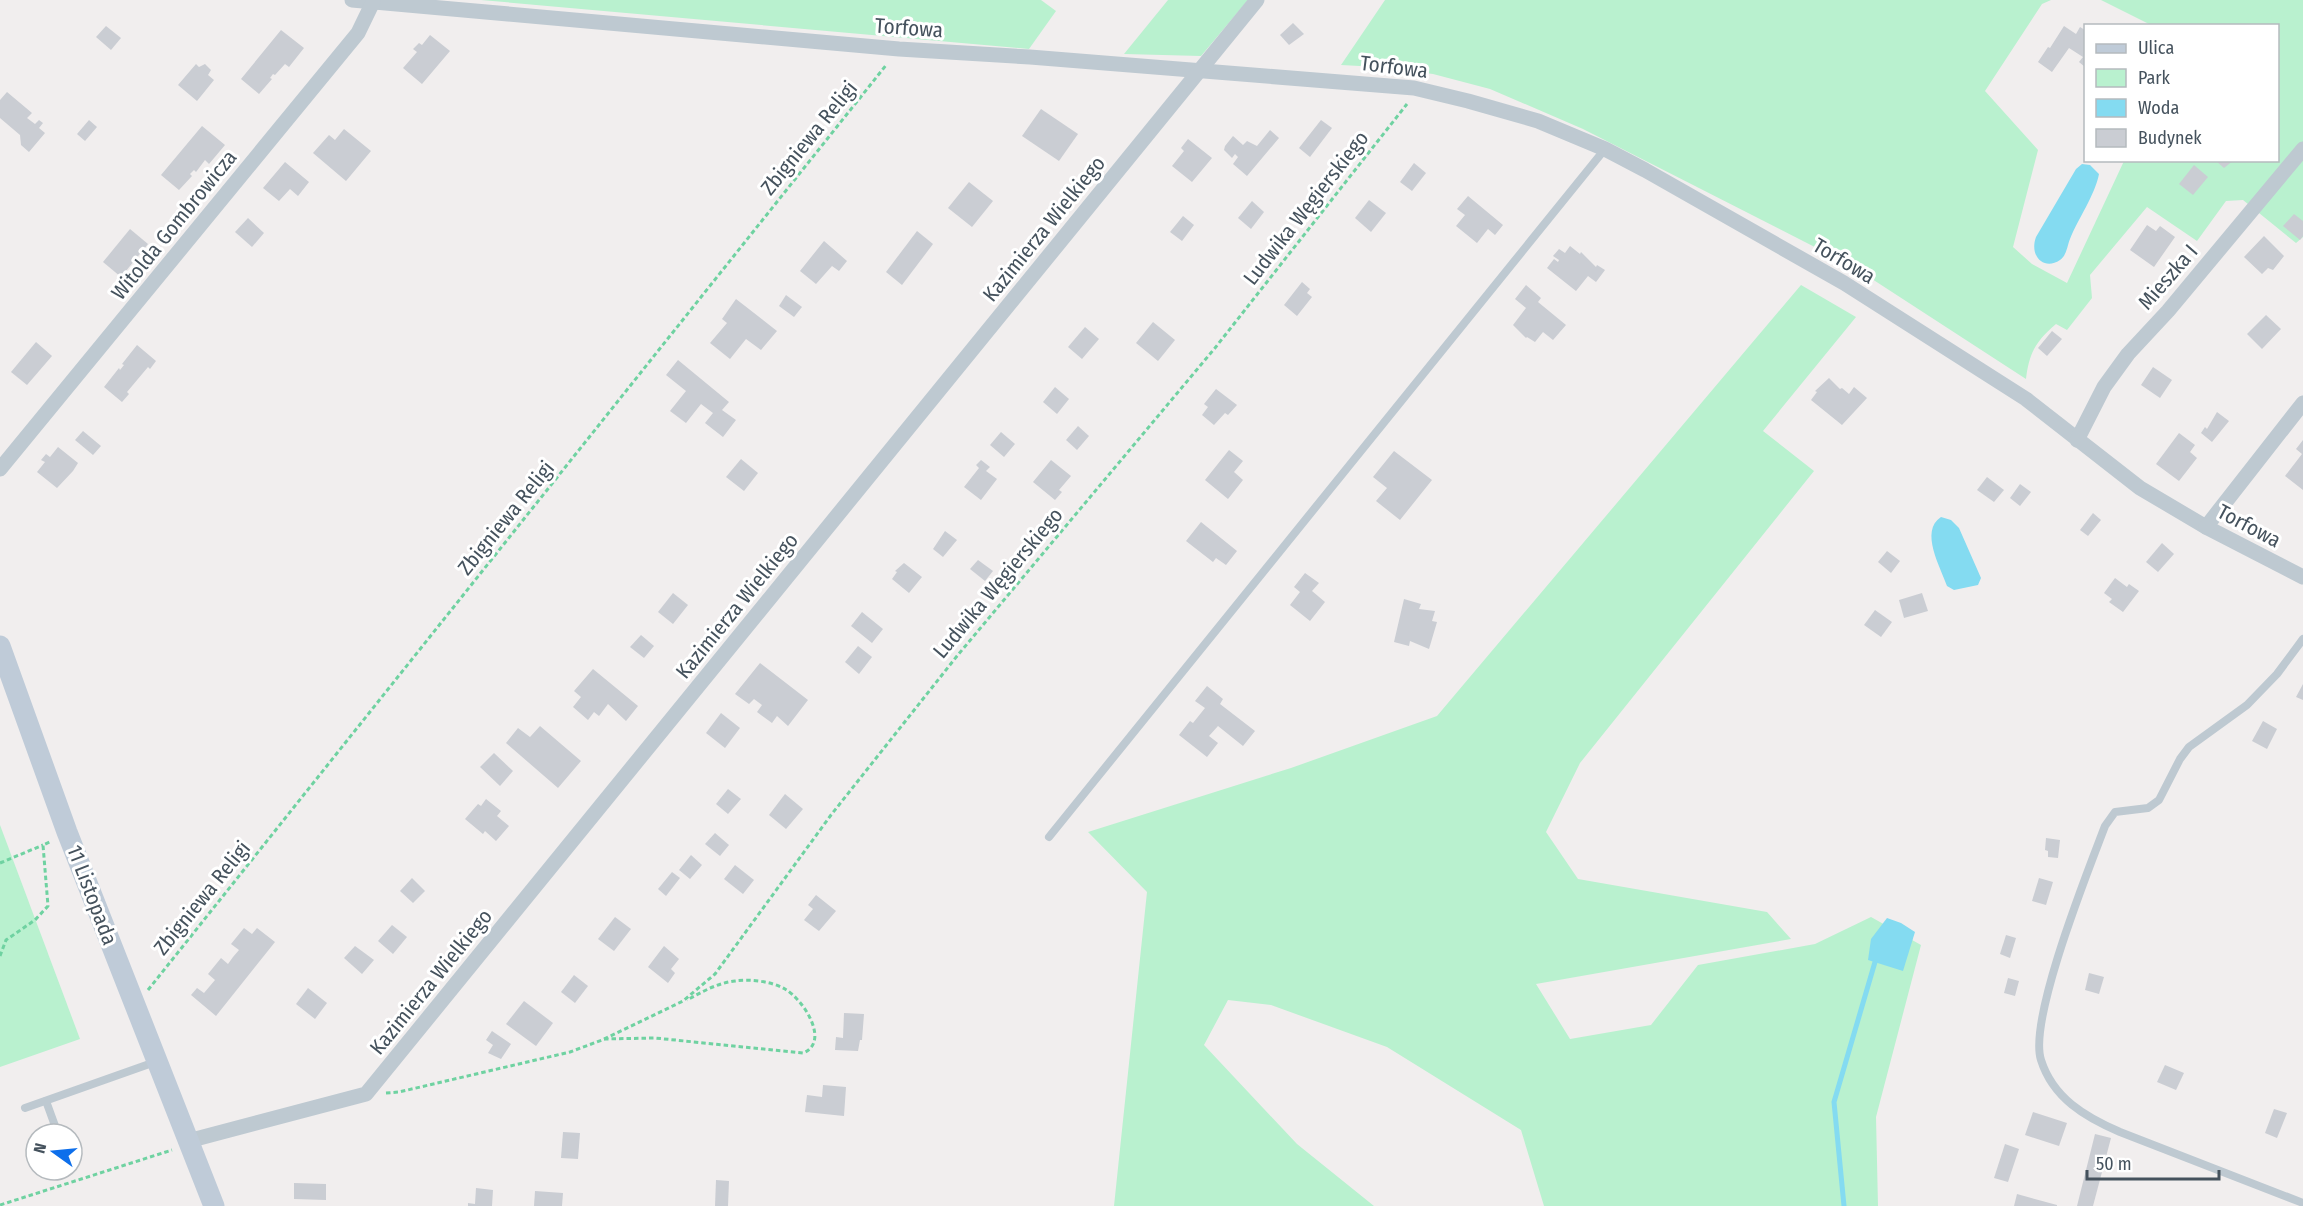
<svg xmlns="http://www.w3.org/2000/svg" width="2303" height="1206" viewBox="0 0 2303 1206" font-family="'Fira Sans Condensed',sans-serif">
  <rect width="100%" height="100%" fill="#f1eeee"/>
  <g fill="#b9f1cf">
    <polygon points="481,0 1041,0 1056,11 1029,49"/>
    <polygon points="1168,0 1248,0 1201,56 1124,54"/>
    <path d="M1385,0H2051L2042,4L1985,91L2038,150L2013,247L2032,264L2067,283L2124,161L2278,160V26L2151,25L2101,0H2303V237L2296,243L2243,200L2226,201L2197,241L2147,207L2090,275L2092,298L2067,330L2056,324C2036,341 2029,353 2026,379L1852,266L1583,129L1490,89L1433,74L1378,67L1341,65Z"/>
    <polygon points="1801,285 1856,317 1763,431 1814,471 1580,763 1546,832 1578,879 1767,912 1791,939 1536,984 1570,1039 1651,1025 1698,965 1815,944 1871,917 1921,945 1876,1117 1878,1206 1544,1206 1521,1130 1387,1047 1271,1005 1228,1000 1204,1045 1297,1144 1374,1206 1114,1206 1147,892 1088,832 1291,768 1437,716"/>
    <polygon points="0,825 80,1039 0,1067"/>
  </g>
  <g fill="#84dbf1">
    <path d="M2082,164L2090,165L2099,174C2095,195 2078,219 2070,239C2067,246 2067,255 2060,260C2044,271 2029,256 2036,237L2076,169Z"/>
    <path d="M1941,517L1951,520L1959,528L1981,578L1978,585L1954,590L1947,586C1941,568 1919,531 1941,517Z"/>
    <polygon points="1887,918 1901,923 1915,932 1903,971 1868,960 1871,939"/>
  </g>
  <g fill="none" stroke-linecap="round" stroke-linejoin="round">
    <polyline stroke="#84dbf1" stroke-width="5" points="1844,1206 1834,1102 1875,962"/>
  </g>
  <g fill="#cacdd3">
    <polygon points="1293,23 1304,34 1289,45 1280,35"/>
    <polygon points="106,26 121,38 111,50 96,37"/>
    <polygon points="2064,26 2076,34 2080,27 2085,30 2085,67 2079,62 2083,57 2069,48 2052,72 2038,62 2048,47 2050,48"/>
    <polygon points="281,30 304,48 289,67 285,64 275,75 273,74 270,78 272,79 259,94 241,79"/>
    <polygon points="430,35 450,51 422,84 403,68 417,52 413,49 419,43 422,45"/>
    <polygon points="196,64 199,67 205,64 211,70 208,75 214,80 197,101 178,85"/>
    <polygon points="7,92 32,113 27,118 35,124 39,120 43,123 39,128 45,133 29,152 21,145 20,135 0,118 0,100"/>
    <polygon points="1041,109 1078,134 1059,161 1022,136"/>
    <polygon points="89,120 97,127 85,141 77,134"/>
    <polygon points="1321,120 1332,128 1310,157 1299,148"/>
    <polygon points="202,126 225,145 209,164 205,160 196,172 194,170 190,174 192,176 179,190 161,175"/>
    <polygon points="344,129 371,151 346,181 313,153 329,135 335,140"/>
    <polygon points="1270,130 1279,138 1247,176 1233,164 1238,157 1235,154 1232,158 1224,150 1225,146 1233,136 1243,145 1247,141 1257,146"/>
    <polygon points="1188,139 1212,158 1192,182 1172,166 1184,151 1181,148"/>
    <polygon points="2215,160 2234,160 2224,168"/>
    <polygon points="285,162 309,182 298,196 290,189 279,201 263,188"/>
    <polygon points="1414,163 1426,173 1412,191 1400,182"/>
    <polygon points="2194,165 2208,177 2193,195 2179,184"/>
    <polygon points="969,182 993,201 972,227 948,208"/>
    <polygon points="1468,196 1503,225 1495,235 1488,229 1477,243 1456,226 1465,215 1457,209"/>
    <polygon points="1369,200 1386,213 1371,232 1355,218"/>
    <polygon points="1252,201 1264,212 1251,229 1238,218"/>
    <polygon points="2294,214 2303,221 2303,236 2300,240 2283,226"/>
    <polygon points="1183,216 1194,225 1182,241 1170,232"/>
    <polygon points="248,218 264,233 252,247 235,232"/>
    <polygon points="2147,225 2156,231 2160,226 2175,237 2154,267 2130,250"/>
    <polygon points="130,229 148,244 121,277 103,262"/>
    <polygon points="917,231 933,244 902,285 886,272"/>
    <polygon points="2264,236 2284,256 2273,270 2268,268 2262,274 2244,257"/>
    <polygon points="824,241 847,261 839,271 832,266 816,284 800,271"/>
    <polygon points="1570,246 1580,254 1581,252 1596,267 1597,265 1605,270 1596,282 1588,276 1576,291 1547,268 1554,259 1558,262 1559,260 1553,256 1559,249 1565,253"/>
    <polygon points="1302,282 1310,289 1307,293 1312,297 1297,316 1284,305"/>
    <polygon points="1526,285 1541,298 1538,302 1566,325 1553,340 1543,332 1535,342 1527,337 1526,338 1513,325 1526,308 1515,299"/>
    <polygon points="786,295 802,307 794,317 779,306"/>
    <polygon points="736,299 777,331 761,350 746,339 730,359 710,343 727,323 722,319"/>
    <polygon points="2266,315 2281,329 2262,349 2247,334"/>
    <polygon points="1153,322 1175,340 1158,361 1136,343"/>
    <polygon points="1085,327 1099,339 1082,359 1068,347"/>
    <polygon points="2052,331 2062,339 2047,356 2038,348"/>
    <polygon points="36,342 52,356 27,385 11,372"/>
    <polygon points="137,345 156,361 150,369 148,367 127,392 129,394 122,402 104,387 119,368 120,370 124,365 122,364"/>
    <polygon points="678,360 729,402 722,410 736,420 723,437 705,423 713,413 701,404 686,423 670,411 686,391 666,375"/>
    <polygon points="2153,367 2172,380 2160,398 2141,385"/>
    <polygon points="1829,378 1840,389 1842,388 1849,394 1854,387 1867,398 1842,425 1811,400 1817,392 1815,391"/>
    <polygon points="1055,387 1069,399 1057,414 1043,402"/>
    <polygon points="1216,389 1237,405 1228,415 1225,413 1214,425 1202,415 1208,407 1204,404"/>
    <polygon points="2217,412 2229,421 2212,442 2201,433 2205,427 2207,429"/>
    <polygon points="1078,426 1089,436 1077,450 1066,440"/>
    <polygon points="83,431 101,446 93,455 75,440"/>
    <polygon points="1001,432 1015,444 1004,457 990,445"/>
    <polygon points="2179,433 2195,445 2190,452 2197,458 2179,481 2156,464"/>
    <polygon points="2303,440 2303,490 2285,476 2302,454 2296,449"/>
    <polygon points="58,447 78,463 73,471 57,488 37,472 45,462 41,460 46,454 50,457"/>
    <polygon points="1229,450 1243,461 1234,472 1243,480 1228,499 1205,480"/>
    <polygon points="1394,451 1432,480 1400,520 1376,501 1387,488 1373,477"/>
    <polygon points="741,459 758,473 744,491 726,477"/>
    <polygon points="981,460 990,467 986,471 997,479 981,500 964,487 979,468 976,465"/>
    <polygon points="1051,460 1071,476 1059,490 1062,492 1055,500 1033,482"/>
    <polygon points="1987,477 2004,490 1994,502 1977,490"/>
    <polygon points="2020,484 2031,492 2020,506 2010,498"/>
    <polygon points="2093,513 2101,520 2088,536 2080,530"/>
    <polygon points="1201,522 1237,551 1226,565 1216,558 1213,562 1186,541"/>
    <polygon points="945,531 957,540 943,557 933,549"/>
    <polygon points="2162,543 2174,554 2158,572 2146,562"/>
    <polygon points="1887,551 1900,561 1891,573 1878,562"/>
    <polygon points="978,560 993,571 985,581 970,569"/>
    <polygon points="904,563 922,577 909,593 892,579 897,572 895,571"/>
    <polygon points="1305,573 1319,583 1312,591 1325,602 1310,621 1290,605 1300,592 1294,587"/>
    <polygon points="2115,578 2127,587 2129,584 2139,591 2123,612 2109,602 2112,599 2104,593"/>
    <polygon points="673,593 688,605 673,624 658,612"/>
    <polygon points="1922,593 1928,611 1904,618 1899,600"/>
    <polygon points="1404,599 1421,604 1419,609 1435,611 1432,621 1437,622 1429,649 1410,641 1409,646 1394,642"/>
    <polygon points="1875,610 1892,622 1881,637 1864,625"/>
    <polygon points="862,612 883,629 872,643 851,626"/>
    <polygon points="641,635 654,646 644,658 630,647"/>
    <polygon points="858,646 872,657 859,674 845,662"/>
    <polygon points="760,663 808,700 788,726 777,716 772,723 757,712 762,705 754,699 749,704 735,694"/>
    <polygon points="593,669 638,706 626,721 608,704 599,716 594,712 588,720 573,707 581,697 574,691"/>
    <polygon points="2303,684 2303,700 2296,697"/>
    <polygon points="1207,686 1223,699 1220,704 1255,731 1243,746 1218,726 1209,736 1218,743 1207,757 1179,735 1190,721 1193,723 1205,708 1195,701"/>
    <polygon points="721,713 740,728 725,748 706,733"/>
    <polygon points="2263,721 2277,729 2267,749 2252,741"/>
    <polygon points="540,726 581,761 558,788 506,743 518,728 530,737"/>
    <polygon points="494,753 513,771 500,786 480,767"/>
    <polygon points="728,789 741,799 728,814 716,804"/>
    <polygon points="785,794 803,809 786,829 769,815"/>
    <polygon points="486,799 501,811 497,816 509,826 496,841 485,831 483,834 465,819 478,804 481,806"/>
    <polygon points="715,833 729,845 720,856 705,844"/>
    <polygon points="2046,838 2060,840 2058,858 2048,857 2048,851 2045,850"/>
    <polygon points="691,855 702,865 690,879 679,870"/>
    <polygon points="735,865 754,880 743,894 724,879"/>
    <polygon points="672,872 680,878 666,896 658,889"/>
    <polygon points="412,878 425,891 413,903 400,891"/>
    <polygon points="2039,878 2053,882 2046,905 2032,901"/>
    <polygon points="816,895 836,911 819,931 804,920 813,909 808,905"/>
    <polygon points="615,917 631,929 614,951 598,939"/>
    <polygon points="392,925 407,937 393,954 378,941"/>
    <polygon points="244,928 252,934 257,928 275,942 216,1016 191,995 197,988 204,993 215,980 208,974 221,958 228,964 233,957 239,950 231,944"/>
    <polygon points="2006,935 2016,938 2010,958 2000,954"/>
    <polygon points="355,946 374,960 362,974 344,958"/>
    <polygon points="664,946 679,959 671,969 675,973 668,983 648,967"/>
    <polygon points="2089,973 2104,977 2099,994 2085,990"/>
    <polygon points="574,975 588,986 575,1003 561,992"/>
    <polygon points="2008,978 2019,981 2015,996 2004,993"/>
    <polygon points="308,988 327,1003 315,1019 296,1004"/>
    <polygon points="524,1001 553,1023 536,1046 506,1024"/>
    <polygon points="844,1013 864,1014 862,1040 860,1040 858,1051 835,1050 836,1037 843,1038"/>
    <polygon points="492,1031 511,1044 501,1059 488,1053 493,1045 486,1040"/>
    <polygon points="2165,1065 2184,1073 2176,1090 2157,1082"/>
    <polygon points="823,1085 846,1087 844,1116 805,1112 807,1095 822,1097"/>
    <polygon points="2274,1109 2287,1113 2277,1138 2265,1133"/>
    <polygon points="2033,1112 2067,1123 2059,1146 2025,1135"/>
    <polygon points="563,1132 580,1133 578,1159 561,1158"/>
    <polygon points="2095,1134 2111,1138 2093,1206 2077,1206"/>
    <polygon points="2005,1144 2019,1149 2008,1182 1994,1178"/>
    <polygon points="716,1180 729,1181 728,1206 715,1206"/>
    <polygon points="294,1183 326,1184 326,1200 294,1199"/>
    <polygon points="476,1188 493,1190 492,1206 468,1206 468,1203 475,1204"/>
    <polygon points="535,1191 563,1193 562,1206 534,1206"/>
    <polygon points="2017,1194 2057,1205 2057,1206 2014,1206"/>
  </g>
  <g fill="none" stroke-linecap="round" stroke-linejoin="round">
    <g stroke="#6fd2a1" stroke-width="3" stroke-dasharray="4.5 3" stroke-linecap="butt">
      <polyline points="0,863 43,845"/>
      <polyline points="0,956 6,940 35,920 48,906 43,845 52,841"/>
      <polyline points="148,990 887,64"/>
      <path d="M604,1039L655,1038L803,1053C831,1042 803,999 785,989C771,981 750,979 735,981C717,983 702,992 687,1000"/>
      <polyline points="386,1093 399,1092 570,1052 602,1040 683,1001 715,974 831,815 957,656 1215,348 1407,104"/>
      <polyline points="0,1205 172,1150"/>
    </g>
    <g stroke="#bec9d1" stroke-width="8">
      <path d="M2303,639L2277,674L2247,705L2189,747L2180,759L2159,800L2148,808L2115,812L2105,826C2088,871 2028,1020 2041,1060C2053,1098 2085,1117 2120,1132L2303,1203"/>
      <polyline points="1049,837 1605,149"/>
      <polyline points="46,1101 58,1134"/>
      <polyline points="25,1108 155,1062"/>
    </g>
    <g stroke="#bec9d1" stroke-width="15">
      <polyline points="352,0 899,49 1030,57 1414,88 1468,101 1538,121 1605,149 1645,170 1844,283 2026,399 2140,488 2206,527 2303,577"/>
      <polyline points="2077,440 2104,387 2128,354 2168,311 2303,149"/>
      <polyline points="0,469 358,33 373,2"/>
      <polyline points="2206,527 2303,403"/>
      <polyline points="188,1141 366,1094 1257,0"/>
    </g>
    <polyline stroke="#bfcbd8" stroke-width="21" points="0,646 67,832 214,1206"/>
  </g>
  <g text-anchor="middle" stroke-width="6" stroke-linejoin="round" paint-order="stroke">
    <g font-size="21" fill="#45525d" stroke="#fff">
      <text transform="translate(909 28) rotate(4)" y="7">Torfowa</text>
      <text transform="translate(1394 67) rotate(7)" y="7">Torfowa</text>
      <text transform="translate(809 138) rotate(-51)" y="7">Zbigniewa Religi</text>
      <text transform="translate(1306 208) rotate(-52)" y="7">Ludwika Węgierskiego</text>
      <text transform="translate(174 225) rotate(-51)" y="7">Witolda Gombrowicza</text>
      <text transform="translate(1044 229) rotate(-51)" y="7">Kazimierza Wielkiego</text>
      <text transform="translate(1844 261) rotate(31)" y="7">Torfowa</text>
      <text transform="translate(2168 277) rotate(-49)" y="7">Mieszka I</text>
      <text transform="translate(506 518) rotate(-51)" y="7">Zbigniewa Religi</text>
      <text transform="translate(2249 526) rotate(28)" y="7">Torfowa</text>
      <text transform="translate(998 583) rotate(-50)" y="7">Ludwika Węgierskiego</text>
      <text transform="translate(737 606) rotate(-51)" y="7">Kazimierza Wielkiego</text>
      <text transform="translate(92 895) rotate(69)" y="7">11 Listopada</text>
      <text transform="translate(202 898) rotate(-51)" y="7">Zbigniewa Religi</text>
      <text transform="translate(431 982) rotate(-51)" y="7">Kazimierza Wielkiego</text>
    </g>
  </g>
  <rect x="2084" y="24" width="195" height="138" fill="#ffffff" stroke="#b5babe" stroke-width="1.5"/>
  <rect x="2096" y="44" width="30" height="9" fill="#bfcbd8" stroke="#b5babe" stroke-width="1.5"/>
  <text x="2138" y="54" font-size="18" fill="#45525d">Ulica</text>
  <rect x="2096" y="69" width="30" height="18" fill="#b9f1cf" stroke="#b5babe" stroke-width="1.5"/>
  <text x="2138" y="84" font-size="18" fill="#45525d">Park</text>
  <rect x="2096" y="99" width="30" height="18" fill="#84dbf1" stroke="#b5babe" stroke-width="1.5"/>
  <text x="2138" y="114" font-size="18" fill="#45525d">Woda</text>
  <rect x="2096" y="129" width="30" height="18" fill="#cacdd3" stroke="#b5babe" stroke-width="1.5"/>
  <text x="2138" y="144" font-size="18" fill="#45525d">Budynek</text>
  <g transform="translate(54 1152) rotate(285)"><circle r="28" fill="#ffffff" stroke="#b5babe" stroke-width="1.5"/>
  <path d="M0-4.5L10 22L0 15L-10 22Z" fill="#0e6feb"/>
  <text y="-9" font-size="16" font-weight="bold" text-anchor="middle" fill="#45525d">N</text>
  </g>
  <path d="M2087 1170v9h132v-9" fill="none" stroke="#45525d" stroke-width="3"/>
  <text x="2096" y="1170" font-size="18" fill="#45525d" stroke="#ffffff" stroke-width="4.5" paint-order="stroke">50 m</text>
</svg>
